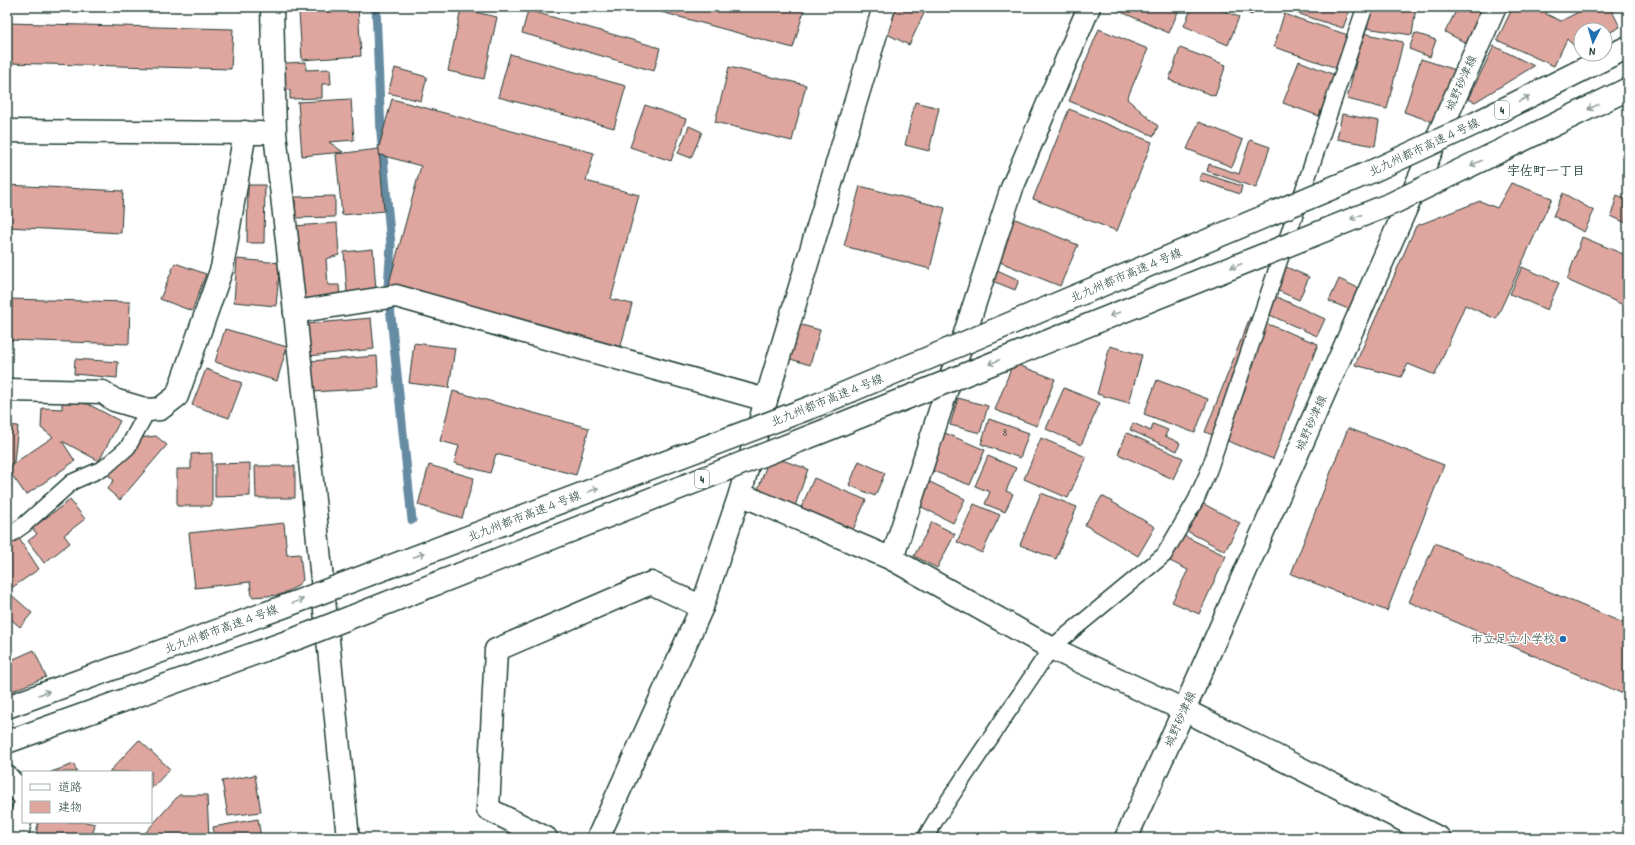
<svg xmlns="http://www.w3.org/2000/svg" width="1635" height="845" viewBox="0 0 1635 845" font-family="'Patrick Hand','Klee One',sans-serif">
  <rect width="100%" height="100%" fill="#fff"/>
  <filter id="ink" filterUnits="userSpaceOnUse"><feTurbulence type="fractalNoise" baseFrequency=".025" numOctaves="2"/><feDisplacementMap in="SourceGraphic" scale="8" xChannelSelector="R" yChannelSelector="G"/><feConvolveMatrix kernelMatrix="1 2 1 2 8 2 1 2 1" color-interpolation-filters="sRGB"/></filter>
  <g filter="url(#ink)">
    <g fill="none" stroke-linecap="round" stroke-linejoin="round">
      <polyline stroke="#658ca3" stroke-width="9" points="376,7 381,134 391,245 388,287 412,520"/>
    </g>
    <g fill="#dfa59f" stroke="#1f3d34">
      <polygon points="318,7 358,7 361,56 302,60 299,12 318,11"/>
      <polygon points="643,7 805,7 793,48"/>
      <polygon points="895,7 927,7 909,45 883,32"/>
      <polygon points="1110,7 1180,7 1169,33"/>
      <polygon points="1192,7 1214,7 1239,17 1228,45 1184,26"/>
      <polygon points="1233,7 1256,7 1252,15"/>
      <polygon points="1298,7 1351,7 1343,28 1296,13"/>
      <polygon points="1369,7 1416,7 1412,35 1366,28"/>
      <polygon points="1458,7 1479,7 1485,10 1468,44 1445,32"/>
      <polygon points="1513,7 1549,7 1546,14 1561,21 1588,7 1610,7 1620,27 1605,35 1605,30 1581,30 1581,47 1577,49 1567,39 1554,66 1497,40"/>
      <polygon points="461,9 497,17 484,79 448,71"/>
      <polygon points="528,10 660,48 654,71 522,33"/>
      <polygon points="1284,14 1348,35 1337,68 1274,47"/>
      <polygon points="7,23 233,29 231,69 7,63"/>
      <polygon points="1099,29 1148,49 1127,99 1158,126 1154,136 1069,101"/>
      <polygon points="1363,33 1403,42 1387,109 1347,99"/>
      <polygon points="1415,33 1436,40 1430,57 1409,49"/>
      <polygon points="1494,46 1534,66 1475,102 1468,99"/>
      <polygon points="1180,48 1226,65 1215,96 1169,80"/>
      <polygon points="510,54 626,86 614,128 498,97"/>
      <polygon points="1421,59 1459,71 1442,125 1404,112"/>
      <polygon points="1299,61 1335,75 1319,116 1283,103"/>
      <polygon points="306,62 306,70 330,69 331,84 322,84 322,98 290,99 290,90 282,90 282,70 286,63"/>
      <polygon points="729,67 806,85 792,141 715,122"/>
      <polygon points="395,68 427,77 421,101 388,93"/>
      <polygon points="351,99 354,140 329,142 343,152 302,156 298,102"/>
      <polygon points="392,99 594,153 586,181 639,195 611,299 632,304 620,349 388,287 421,166 377,154"/>
      <polygon points="915,102 939,108 929,151 905,145"/>
      <polygon points="645,105 686,119 671,161 630,147"/>
      <polygon points="1069,109 1152,142 1117,231 1033,199"/>
      <polygon points="1342,114 1379,121 1375,146 1337,139"/>
      <polygon points="1199,122 1243,140 1232,167 1187,149"/>
      <polygon points="689,126 702,132 691,158 678,153"/>
      <polygon points="1250,140 1270,147 1256,188 1207,171 1209,164 1239,174"/>
      <polygon points="379,149 384,211 342,215 336,154"/>
      <polygon points="1202,173 1242,186 1240,194 1199,180"/>
      <polygon points="1511,183 1552,198 1496,319 1465,305 1435,375 1408,364 1401,377 1355,365 1416,226 1480,201 1497,208"/>
      <polygon points="7,185 123,191 121,233 7,227"/>
      <polygon points="248,185 265,185 264,243 247,243"/>
      <polygon points="860,186 945,208 930,269 844,246"/>
      <polygon points="1563,193 1594,211 1584,232 1553,216"/>
      <polygon points="1617,195 1628,200 1628,224 1611,216"/>
      <polygon points="335,196 335,217 295,218 295,197"/>
      <polygon points="1013,218 1078,245 1060,286 995,260"/>
      <polygon points="337,223 339,255 326,259 328,285 339,285 340,298 298,301 293,226"/>
      <polygon points="1582,237 1628,256 1628,307 1567,280"/>
      <polygon points="373,249 376,290 347,292 344,252"/>
      <polygon points="237,259 280,263 276,306 234,302"/>
      <polygon points="175,263 206,274 192,311 160,299"/>
      <polygon points="1284,266 1309,277 1299,300 1274,289"/>
      <polygon points="1522,267 1559,283 1547,310 1510,294"/>
      <polygon points="995,269 1019,280 1015,290 990,280"/>
      <polygon points="1339,279 1367,292 1358,313 1329,301"/>
      <polygon points="1264,291 1325,319 1317,336 1256,309"/>
      <polygon points="7,299 130,302 129,344 7,340"/>
      <polygon points="1250,317 1318,344 1273,459 1205,432"/>
      <polygon points="371,318 374,349 309,356 306,324"/>
      <polygon points="798,324 820,330 810,365 787,358"/>
      <polygon points="225,329 287,347 277,381 215,362"/>
      <polygon points="414,343 455,348 449,388 409,383"/>
      <polygon points="1110,346 1142,355 1129,403 1097,394"/>
      <polygon points="377,356 379,388 312,392 310,361"/>
      <polygon points="75,359 118,362 117,378 74,374"/>
      <polygon points="1013,363 1055,379 1037,426 995,410"/>
      <polygon points="206,369 242,383 229,418 192,405"/>
      <polygon points="1157,380 1208,399 1195,433 1144,414"/>
      <polygon points="1064,388 1100,403 1081,445 1046,429"/>
      <polygon points="453,391 589,428 576,475 496,454 490,473 454,463 459,446 440,441"/>
      <polygon points="958,398 988,406 980,433 950,425"/>
      <polygon points="62,402 88,404 120,421 99,461 62,441 75,461 26,495 7,468 53,437 41,428 42,408 62,409"/>
      <polygon points="989,419 1029,433 1020,458 981,444"/>
      <polygon points="1133,423 1151,431 1153,424 1168,430 1165,436 1180,443 1177,451 1130,430"/>
      <polygon points="7,425 18,426 14,462 7,466"/>
      <polygon points="1348,428 1444,465 1387,611 1291,574"/>
      <polygon points="945,433 985,450 970,485 930,470"/>
      <polygon points="1127,433 1183,458 1173,479 1118,454"/>
      <polygon points="156,436 167,445 120,500 107,489 114,480 108,475 139,438"/>
      <polygon points="1041,438 1086,457 1068,498 1024,479"/>
      <polygon points="212,453 212,506 177,506 177,469 191,469 191,454"/>
      <polygon points="770,456 808,469 794,509 756,495"/>
      <polygon points="988,456 1016,468 1006,491 1013,494 1005,512 985,504 990,492 975,486"/>
      <polygon points="859,461 885,473 875,496 849,485"/>
      <polygon points="250,463 250,496 215,497 215,464"/>
      <polygon points="429,465 474,478 462,518 418,505"/>
      <polygon points="255,466 295,466 295,498 256,498"/>
      <polygon points="814,478 866,500 852,532 800,510"/>
      <polygon points="928,481 965,499 953,523 916,504"/>
      <polygon points="1041,493 1077,507 1056,559 1020,545"/>
      <polygon points="1102,496 1155,527 1138,556 1085,525"/>
      <polygon points="70,500 85,519 64,535 70,543 44,563 28,541 37,534 32,528"/>
      <polygon points="1196,500 1240,523 1225,551 1181,528"/>
      <polygon points="974,504 1000,515 982,553 957,542"/>
      <polygon points="932,522 955,534 937,568 914,556"/>
      <polygon points="284,523 287,555 300,554 303,580 296,587 280,595 252,597 250,582 195,588 189,533"/>
      <polygon points="1180,534 1226,556 1199,614 1172,602 1188,570 1168,560"/>
      <polygon points="18,537 39,569 7,591 7,545"/>
      <polygon points="1435,543 1628,625 1628,696 1409,602"/>
      <polygon points="7,591 32,613 20,627 7,616"/>
      <polygon points="34,650 46,677 7,693 7,662"/>
      <polygon points="139,740 170,769 151,789 151,772 109,772"/>
      <polygon points="74,764 77,772 51,772"/>
      <polygon points="255,775 261,812 228,816 222,781"/>
      <polygon points="179,795 207,795 209,838 145,838 145,833"/>
      <polygon points="258,819 261,838 215,838 213,827"/>
      <polygon points="38,822 86,822 95,824 92,838 50,838 36,835"/>
    </g>
    <g fill="none" stroke-linecap="round" stroke-linejoin="round">
      <g stroke="#1f3d34" stroke-width="18">
        <g id="service">
          <polyline points="7,537 24,525 72,482 104,468 128,447 148,410"/>
          <polyline points="925,838 938,816 1051,648 1164,555 1196,500 1209,470 1365,7"/>
        </g>
      </g>
      <g stroke="#1f3d34" stroke-width="25">
        <g id="minor">
          <polyline points="272,7 275,133 295,312 348,838"/>
          <polyline points="7,131 260,133"/>
          <polyline points="295,312 396,296 766,400"/>
          <polyline points="7,390 103,392 114,400 148,410 160,409 177,396 222,268 245,132"/>
          <polyline points="740,494 892,559 1051,648 1184,710 1439,838"/>
          <polyline points="892,559 1012,188 1089,7"/>
          <polyline points="7,777 23,795"/>
          <polyline points="16,838 23,810"/>
          <polyline points="546,838 488,809 496,650 651,583 702,607"/>
          <polyline points="598,838 702,607 740,494 766,400 884,7"/>
        </g>
      </g>
      <g stroke="#1f3d34" stroke-width="25">
        <polyline id="secondary" points="1126,838 1184,710 1495,7"/>
      </g>
      <use href="#service" stroke="#fff" stroke-width="15"/>
      <use href="#minor" stroke="#fff" stroke-width="22"/>
      <use href="#secondary" stroke="#fff" stroke-width="22"/>
      <g stroke="#1f3d34" stroke-width="25" stroke-linecap="butt">
        <g id="motorway-bridge">
          <polyline points="7,707 283,607 817,405 1375,170 1476,123 1628,47"/>
          <polyline points="7,742 298,638 824,431 1393,203 1628,89"/>
        </g>
      </g>
      <use href="#motorway-bridge" stroke="#fff" stroke-width="22"/>
    </g>
    <defs><path id="oneway-shaft" d="M-6 0H5M1.5-3L5.5 0L1.5 3" fill="none" stroke-width="1.6" stroke-linecap="round" stroke-linejoin="round"/></defs>
    <g stroke="#8f9e9a">
      <use href="#oneway-shaft" transform="translate(1524 99) rotate(-26)"/>
      <use href="#oneway-shaft" transform="translate(1593 107) rotate(154)"/>
      <use href="#oneway-shaft" transform="translate(1476 163) rotate(155)"/>
      <use href="#oneway-shaft" transform="translate(1356 217) rotate(158)"/>
      <use href="#oneway-shaft" transform="translate(1236 266) rotate(158)"/>
      <use href="#oneway-shaft" transform="translate(1115 314) rotate(158)"/>
      <use href="#oneway-shaft" transform="translate(994 362) rotate(158)"/>
      <use href="#oneway-shaft" transform="translate(593 490) rotate(-21)"/>
      <use href="#oneway-shaft" transform="translate(419 555) rotate(-21)"/>
      <use href="#oneway-shaft" transform="translate(298 601) rotate(-21)"/>
      <use href="#oneway-shaft" transform="translate(44 693) rotate(-20)"/>
    </g>
  </g>
  <circle fill="#1f6fb2" stroke="#fff" stroke-width="1.5" cx="1563" cy="639" r="4"/>
  <g text-anchor="middle" stroke-width="3" stroke-linejoin="round" paint-order="stroke">
    <g font-size="10" fill="#4f574f">
      <text x="1005" y="436">8</text>
    </g>
    <g fill="#fff" stroke="#627771" stroke-width="1">
      <rect x="1495" y="101" width="14" height="18" rx="3"/>
      <rect x="695" y="470" width="14" height="18" rx="3"/>
    </g>
    <g font-size="11" font-weight="bold" fill="#1f3d34">
      <text x="1502" y="114">4</text>
      <text x="702" y="483">4</text>
    </g>
    <g font-size="12" fill="#1f3d34" stroke="#fff">
      <text transform="translate(1461 83) rotate(-66)" y="4">城野砂津線</text>
      <text transform="translate(1424 147) rotate(-25)" y="4">北九州都市高速４号線</text>
      <text transform="translate(1126 275) rotate(-23)" y="4">北九州都市高速４号線</text>
      <text transform="translate(827 400) rotate(-22)" y="4">北九州都市高速４号線</text>
      <text transform="translate(1311 423) rotate(-66)" y="4">城野砂津線</text>
      <text transform="translate(524 516) rotate(-21)" y="4">北九州都市高速４号線</text>
      <text transform="translate(221 629) rotate(-20)" y="4">北九州都市高速４号線</text>
      <text transform="translate(1180 719) rotate(-66)" y="4">城野砂津線</text>
    </g>
    <g font-size="12" fill="#1f3d34" stroke="#fff" text-anchor="end">
      <text x="1555" y="643">市立足立小学校</text>
    </g>
    <g font-size="13" font-weight="bold" fill="#1f3d34" stroke="#fff">
      <text x="1546" y="175">宇佐町一丁目</text>
    </g>
  </g>
  <rect width="1635" height="845" fill="none" stroke="#fff" stroke-width="24"/>
  <rect x="12" y="12" width="1611" height="821" fill="none" stroke="#1f3d34" stroke-width="1.5" filter="url(#ink)"/>
  <rect x="22" y="771" width="130" height="52" fill="#ffffff" stroke="#a5b1ae"/>
  <rect x="30" y="784" width="20" height="6" fill="#ffffff" stroke="#a5b1ae"/>
  <text x="58" y="791" font-size="12" fill="#1f3d34">道路</text>
  <rect x="30" y="801" width="20" height="12" fill="#dfa59f" stroke="#a5b1ae"/>
  <text x="58" y="811" font-size="12" fill="#1f3d34">建物</text>
  <g transform="translate(1593 42) rotate(185)"><circle r="19" fill="#ffffff" stroke="#a5b1ae"/>
  <path d="M0-3L7 15L0 10L-7 15Z" fill="#1f6fb2"/>
  <text y="-6" font-size="11" font-weight="bold" text-anchor="middle" fill="#1f3d34">N</text>
  </g>
</svg>
